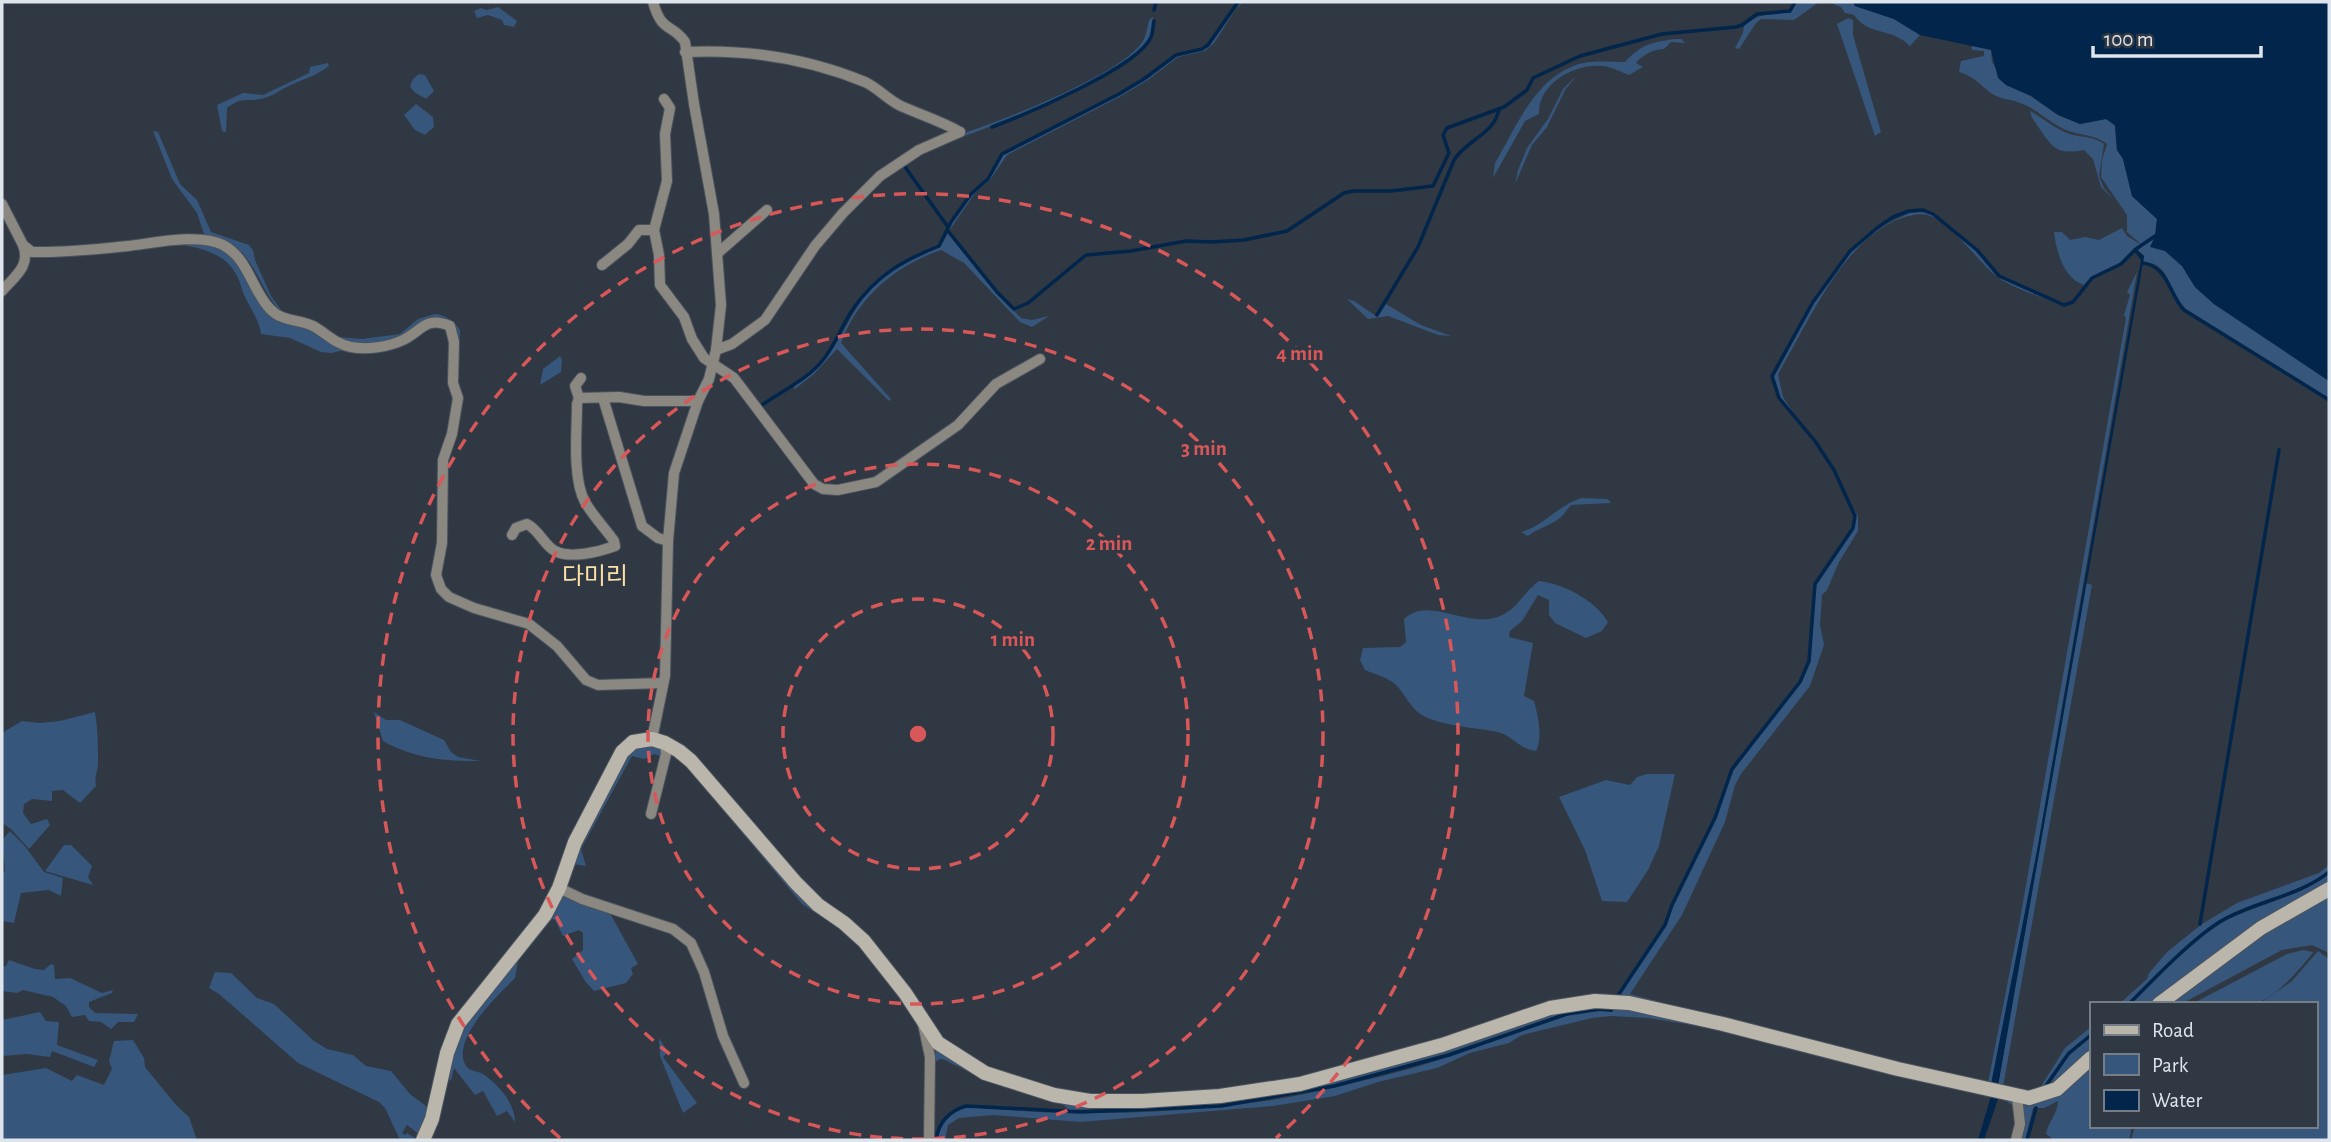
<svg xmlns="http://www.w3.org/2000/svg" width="2331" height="1142" viewBox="0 0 2331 1142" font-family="'Alegreya Sans','Noto Sans KR',sans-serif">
  <rect width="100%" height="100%" fill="#2f3843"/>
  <g fill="#37567c">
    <polygon points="1241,2 1243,2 1236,9 1214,43 1205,51 1178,57 1148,80 1121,96 1007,155 990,180 975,193 949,231 952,222 972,194 989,179 1003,155 1120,94 1177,55 1208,47"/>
    <path d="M1797,2H1819L1794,20L1761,19L1756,23L1739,49L1735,48L1743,33L1744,26C1761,11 1769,16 1790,12Z"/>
    <path d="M1828,2H1853L1855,6L1894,19L1920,35L1910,46C1891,27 1868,36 1854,15L1845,13L1841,7Z"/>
    <polygon points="498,7 517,21 514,27 504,25 502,20 488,15 477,18 474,11 481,8 487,10"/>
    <path d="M1153,17C1152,24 1152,32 1149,38C1130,73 1001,123 962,137L961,134C1000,122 1116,76 1140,45C1146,39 1147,28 1149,20Z"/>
    <polygon points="1848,18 1853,20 1853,35 1881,132 1875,136 1837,24"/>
    <path d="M1674,39H1681L1685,43L1671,42L1664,49C1654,49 1642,55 1636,63L1643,67L1629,75C1621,72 1612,67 1603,66C1575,63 1538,83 1539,114L1525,121L1493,178L1495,163C1515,129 1533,83 1571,67C1588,59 1607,62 1625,62C1642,44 1650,43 1674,39Z"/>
    <path d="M1972,45L1991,50L1992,62L2006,85L2031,96L2058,115L2080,124L2106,119L2115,126L2117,150L2123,159L2132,196L2157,219L2155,236L2165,251L2182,266L2195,287L2214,304L2329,381V398L2186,309C2182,305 2177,301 2175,296C2169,281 2163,260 2143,263L2144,256L2135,247L2119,264L2091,277L2084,285C2064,279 2056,251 2054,232H2062L2070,240L2085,237L2099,240L2122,228L2127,236L2143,246L2127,232V215L2101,177L2102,160L2107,144C2093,133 2077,136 2062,128C2048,121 2035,108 2020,103C2012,99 2003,100 1994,95C1980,86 1976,77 1959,72L1961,61L1984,56V51L1972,50Z"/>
    <path d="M328,63L329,66C316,76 303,79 289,86C280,90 273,96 264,98C247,103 243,95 227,108L226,132L222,131L217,105L243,93L263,95L309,73L310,67Z"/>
    <polygon points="419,74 425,75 434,91 426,99 414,92 410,86 413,79"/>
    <polygon points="1577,75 1565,90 1547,127 1532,145 1515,184 1518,170 1527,148 1548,119 1563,89"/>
    <polygon points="416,104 433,117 434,127 425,135 415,130 404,115"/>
    <path d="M2030,111C2043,118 2056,130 2070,134C2083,138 2094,136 2104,144L2099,176L2104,188L2113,199L2101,187L2093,159L2084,150C2059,154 2055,151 2041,131C2036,123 2032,120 2030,111Z"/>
    <path d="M153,131L158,132L180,184L197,200L211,232L249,245L253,250L255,260L271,296L284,314C261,295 257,259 231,244C224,240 213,239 205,237L197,213L172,179Z"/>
    <path d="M1922,212L1933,215L1977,251L1999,277L2064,306C2047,299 2009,287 1996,276C1975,258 1958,231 1933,217C1923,212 1912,215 1902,218C1843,238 1808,324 1778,374L1783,397L1796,417L1780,397L1774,377L1813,304L1848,255L1880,227L1909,213Z"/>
    <path d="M948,233L997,294L1021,318L1032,320L1049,316L1032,327L1020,322L964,263L941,250C895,266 858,297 841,343L891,399L889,401L837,349L814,374L795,389L793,385C804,378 814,372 823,362C846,334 856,296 886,274C902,262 922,254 940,247Z"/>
    <path d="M173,243L212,245L236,258L261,302L350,349L331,353L321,352L290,338L261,334C259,320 252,311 246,299C242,292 241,284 238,278C226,251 198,248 173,243Z"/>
    <polygon points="2137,272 2037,851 1992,1084 1998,1086 2000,1074 2086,583 2092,585 2003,1087 2030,1091 2040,1088 2065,1048 2091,1027 2091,1033 2063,1058 2044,1086 2050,1084 2066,1058 2091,1037 2091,1054 2065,1078 2032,1095 1618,999 1639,963 1666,926 1673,905 1716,818 1731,774 1802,679 1811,650 1816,585 1851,534 1855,522 1855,511 1858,516 1858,531 1839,562 1827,590 1822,595 1820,625 1824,645 1810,686 1741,774 1735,785 1725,822 1682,915 1630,994 1686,1009 1746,1022 1912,1066 1988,1083 2020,919 2126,318 2124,315 2130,295 2127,292"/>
    <polygon points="1347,299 1354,301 1376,316 1386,304 1421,325 1451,336 1438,335 1388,316 1368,319"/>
    <path d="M435,314C446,315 454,321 460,330L459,360L455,374L448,322C413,333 373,355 338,337L362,339L400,334L418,319Z"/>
    <polygon points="560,356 562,360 561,372 540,385 543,369"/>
    <path d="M1581,498L1608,499L1611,503L1571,505C1567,509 1565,514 1560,518C1550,526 1538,528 1528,536L1521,532C1542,527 1559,505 1581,498Z"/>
    <path d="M1539,581C1564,584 1595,600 1608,622L1602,631L1586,638L1555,623L1549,615V600L1538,595L1522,621L1510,631L1509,637L1533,643L1524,696L1534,701C1538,715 1543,738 1536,751C1517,748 1513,736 1498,732C1478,728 1433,725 1419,713C1410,706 1405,695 1398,687C1389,677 1376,675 1365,670L1360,660L1363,648L1400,647L1406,642L1404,619C1428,596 1464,626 1494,618C1517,612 1521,594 1539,581Z"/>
    <path d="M95,712C98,729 98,746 98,763C98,772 94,777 96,786L80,803L63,790L52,791V801L32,799L24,804L23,813L31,824L47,819L50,825L29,849L11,829L2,823V733L22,721L40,723L60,721Z"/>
    <path d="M374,712L386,720H400L444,740L451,752L458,757L481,761C444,761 415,759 383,741Z"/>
    <polygon points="641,746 659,746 663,757 654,754 644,759 632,756 581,849 586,866 574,864 568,866 622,761 632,750"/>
    <polygon points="1647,774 1675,774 1659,846 1648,870 1627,902 1602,901 1585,850 1559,797 1606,780 1630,785 1637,777"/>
    <path d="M720,801C748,834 775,868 805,898C818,911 834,919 848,931C885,963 927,1015 926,1066L922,1037L915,1022L905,1003L873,960L846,933L802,904L717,803Z"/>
    <polygon points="10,831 24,845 44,872 63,878 61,896 49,890 21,893 14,923 2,921 2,873 5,871 2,840"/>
    <polygon points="64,845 71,845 92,866 88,877 93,885 45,871"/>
    <path d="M2329,865V871C2297,895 2255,899 2220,920C2186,942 2156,975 2127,1004H2119L2147,979L2149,973L2167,952L2202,924L2237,903L2319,873Z"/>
    <path d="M2329,874V884L2153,1004H2131C2155,980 2196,936 2225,921C2259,904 2299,897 2329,874Z"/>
    <polygon points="2329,893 2329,953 2312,945 2282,950 2181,1004 2164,1004 2264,930"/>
    <path d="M561,894L611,915L638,964L631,968L633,974L626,983L594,991L585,981L572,959L583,950V933L579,930L563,936L555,920L552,919L518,961L515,978C499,994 452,1038 465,1064C469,1072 476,1070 483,1074C498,1084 515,1103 515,1122L507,1111L497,1116L483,1091L475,1095L454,1068L451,1081L446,1075L459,1031Z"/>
    <path d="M2303,950L2313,952L2312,954C2299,970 2274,1000 2253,1004C2235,1007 2212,1004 2192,1004L2287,954Z"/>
    <polygon points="2318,951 2329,959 2329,1140 2131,1140 2135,1126 2315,1126 2315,1004 2259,1004 2292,981"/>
    <polygon points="9,960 35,969 44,970 51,964 54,965 55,979 70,978 102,993 113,990 112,993 89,1002 89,1007 95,1013 138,1014 134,1022 118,1022 111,1029 101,1022 89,1021 85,1015 72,1017 66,1006 53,997 23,990 17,993 2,991 2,967 6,966"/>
    <polygon points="215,972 231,973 257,998 274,1004 314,1041 327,1049 353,1055 366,1066 391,1071 410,1094 430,1109 420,1135 407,1125 402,1133 405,1135 407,1133 418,1140 400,1140 385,1108 379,1102 298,1063 219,994 209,988"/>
    <path d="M1615,1004L2016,1099L2015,1107L2006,1101L1991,1096L1698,1026L1648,1018L1611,1016L1592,1018L1522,1035L1509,1043L1470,1053L1437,1068L1378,1082L1335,1096L1273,1106L1080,1122L994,1115L959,1118L948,1125L945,1140H938C940,1123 950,1111 967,1107C1005,1109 1045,1114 1084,1113C1168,1113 1255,1107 1337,1087C1374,1078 1414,1069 1450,1056C1495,1040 1565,1006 1613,1012V1008H1595L1567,1012L1448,1053L1333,1085L1220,1104L1069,1110L1064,1105L989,1082L945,1060L940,1059L934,1063L936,1047L1043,1095L1222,1099L1553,1010Z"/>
    <polygon points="40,1012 46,1021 59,1022 57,1045 98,1060 94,1067 52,1051 50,1057 27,1054 2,1056 2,1020"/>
    <polygon points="659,1038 668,1052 663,1057 697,1103 683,1113 660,1056"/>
    <polygon points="133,1040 144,1058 145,1067 176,1105 189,1117 197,1140 2,1140 2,1075 46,1068 72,1081 77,1075 104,1085 112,1069 109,1061 114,1041"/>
    <path d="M2091,1064V1126H2132L2129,1140H2054L2046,1134C2048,1122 2058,1113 2058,1101L2044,1108H2033L2025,1140H2018L2019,1100Z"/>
  </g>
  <g fill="#01254b">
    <polygon points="1853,2 2329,2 2329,381 2214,304 2195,287 2182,266 2165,251 2150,247 2155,236 2157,219 2132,196 2123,159 2117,150 2115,125 2106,119 2080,124 2058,115 2031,96 2006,85 1998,78 1991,50 1920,35 1894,19 1855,6"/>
    <polygon points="2136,249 2144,256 2143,263 1998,1086 1991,1084 2037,851 2141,260 2134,251"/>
    <polygon points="1991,1096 1998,1099 1984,1140 1978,1140"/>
  </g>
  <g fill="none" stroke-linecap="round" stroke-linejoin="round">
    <g stroke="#01254b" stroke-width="3.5">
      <polyline points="1154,10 1156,2"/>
      <path d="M992,127C1024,115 1139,67 1151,37C1153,32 1153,26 1154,21"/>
      <polyline points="905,164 905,167 948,227"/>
      <polyline points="948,231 997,292 1014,309 1028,303 1086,255 1131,251 1186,241 1212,242 1244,240 1287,231 1344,193 1353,191 1391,191 1433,186 1449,153 1443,135 1447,128 1504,107 1527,90 1533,78 1580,56 1662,34 1736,27 1742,25 1757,14 1790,11 1795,2"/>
      <path d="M2143,263C2168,266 2169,294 2184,310L2329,400"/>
      <path d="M1377,315L1418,247L1454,160C1466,140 1495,134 1499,109"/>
      <path d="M762,405C782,391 808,379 823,360C836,344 842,325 853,309C877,275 902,261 939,246L951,222L971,194L988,179L1002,154L1119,94L1144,79L1176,55L1202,49L1208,45L1238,2"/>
      <polyline points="2200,924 2279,450"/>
      <polyline points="1617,997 1665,925 1672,905 1715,818 1732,769 1800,682 1809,661 1815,584 1853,528 1855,516 1834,470 1815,441 1779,398 1772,376 1813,302 1850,251 1877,228 1893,217 1909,211 1923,210 1933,214 1977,250 1999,276 2064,305 2073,302 2092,278 2121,264 2136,249 2155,236"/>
      <path d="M2129,1004C2154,979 2192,939 2221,921C2255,901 2298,897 2329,872"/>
      <polyline points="2045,1087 2069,1053 2091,1035"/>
      <path d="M936,1140C938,1123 949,1111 966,1106L1081,1112L1221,1106L1334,1086L1449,1055L1567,1014L1600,1009L1611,1010"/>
      <polyline points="2027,1140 2036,1108"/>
    </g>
    <g stroke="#4b545e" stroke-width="12">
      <g id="street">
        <path d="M685,52C746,49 809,59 865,82C878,88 888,100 901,106C921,115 941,121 960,132"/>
        <polyline points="664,99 670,108 665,134 667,181 654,230 659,255 660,285 684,317 692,339 704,358 734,378 814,484 823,489 838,490 876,482 958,425 996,384 1040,359"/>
        <path d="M2,204L23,245L32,252C63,253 97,249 128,246C154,243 199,233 223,245C249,259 251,289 270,309C282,322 299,319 313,326C326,333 335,344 351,347C367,350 388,347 403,340C423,330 425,316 450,326L454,342L453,383L458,398L452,434L443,460L442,543L436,575L441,589L449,597L474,608L529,624L557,646L586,680L598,685L663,683"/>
        <polyline points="719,252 767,210"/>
        <polyline points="602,265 628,244 639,230 654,230"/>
        <path d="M2,291C15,276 31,266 23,245"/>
        <polyline points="716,350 732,344 765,320 815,246 843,213 880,176 919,150 960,132"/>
        <polyline points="581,378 575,386 579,398 619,397 644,401 698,401"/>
        <polyline points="603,398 642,526 658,538 668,541"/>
        <path d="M512,535L516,528L527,524C539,530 544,545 555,551C570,559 599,552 615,546L614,541C605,528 593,516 585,502C572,478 577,431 577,404L579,398"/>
        <path d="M652,739L665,676L668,541L674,473L698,401L709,379L716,350L721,305L714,214L694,104L685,42C672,23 662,34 653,2"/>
        <polyline points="651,814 666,754 665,743"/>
        <polyline points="559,888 582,899 673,929 691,943 704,972 723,1036 744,1083"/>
        <polyline points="923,1024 930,1057 929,1140"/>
        <polyline points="2016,1140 2020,1124 2017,1097"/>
      </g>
    </g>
    <g stroke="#4b545e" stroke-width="16">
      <g id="secondary">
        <polyline points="2159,1004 2261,928 2329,889"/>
        <polyline points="423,1140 432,1119 447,1053 458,1024 545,915 559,888 575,842 622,752 633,742 652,739 665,743 679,751 691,761 796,883 818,905 844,923 864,941 905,993 938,1043 985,1073 1054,1095 1090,1101 1142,1101 1220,1096 1300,1084 1442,1045 1550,1008 1595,1001 1629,1003 1723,1024 1898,1069 2029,1098 2057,1089 2091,1058"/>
      </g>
    </g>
    <use href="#street" stroke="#8b8882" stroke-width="10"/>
    <use href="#secondary" stroke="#bbb6ac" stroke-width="14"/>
  </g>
  <g fill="none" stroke="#d85759" stroke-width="3.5" stroke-dasharray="12 9">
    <circle cx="918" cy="734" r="135"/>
    <circle cx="918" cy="734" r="270"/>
    <circle cx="918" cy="734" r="405"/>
    <path d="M560 1138A540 540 0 1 1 1276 1138"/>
  </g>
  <g text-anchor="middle" stroke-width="7" stroke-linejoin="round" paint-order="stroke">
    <g font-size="24" fill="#fae0a6" stroke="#2f3843">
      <text x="595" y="584">다미리</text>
    </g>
  </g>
  <circle cx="918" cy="734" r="10" fill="#d85759" stroke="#2f3843" stroke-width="3.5"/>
  <g font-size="21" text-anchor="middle" font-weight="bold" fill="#d85759" stroke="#2f3843" stroke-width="7" stroke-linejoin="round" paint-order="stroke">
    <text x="1300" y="360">4 min</text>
    <text x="1204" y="455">3 min</text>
    <text x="1109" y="550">2 min</text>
    <text x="1013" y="646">1 min</text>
  </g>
  <rect width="2331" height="1142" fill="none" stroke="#dfe5ec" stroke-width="7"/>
  <rect x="2090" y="1002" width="228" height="126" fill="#2f3843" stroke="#757d87" stroke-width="2"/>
  <rect x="2104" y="1025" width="35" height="10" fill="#bbb6ac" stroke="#757d87" stroke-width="2"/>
  <text x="2152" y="1037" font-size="21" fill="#dfe5ec">Road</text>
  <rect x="2104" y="1054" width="35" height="21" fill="#37567c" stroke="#757d87" stroke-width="2"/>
  <text x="2152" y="1072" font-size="21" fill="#dfe5ec">Park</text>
  <rect x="2104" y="1090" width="35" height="21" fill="#01254b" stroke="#757d87" stroke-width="2"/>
  <text x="2152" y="1107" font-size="21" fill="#dfe5ec">Water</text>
  <path d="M2093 46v10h168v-10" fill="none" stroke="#dfe5ec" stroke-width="3.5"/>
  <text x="2104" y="46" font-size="21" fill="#dfe5ec" stroke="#2f3843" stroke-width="5" paint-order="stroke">100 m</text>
</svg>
